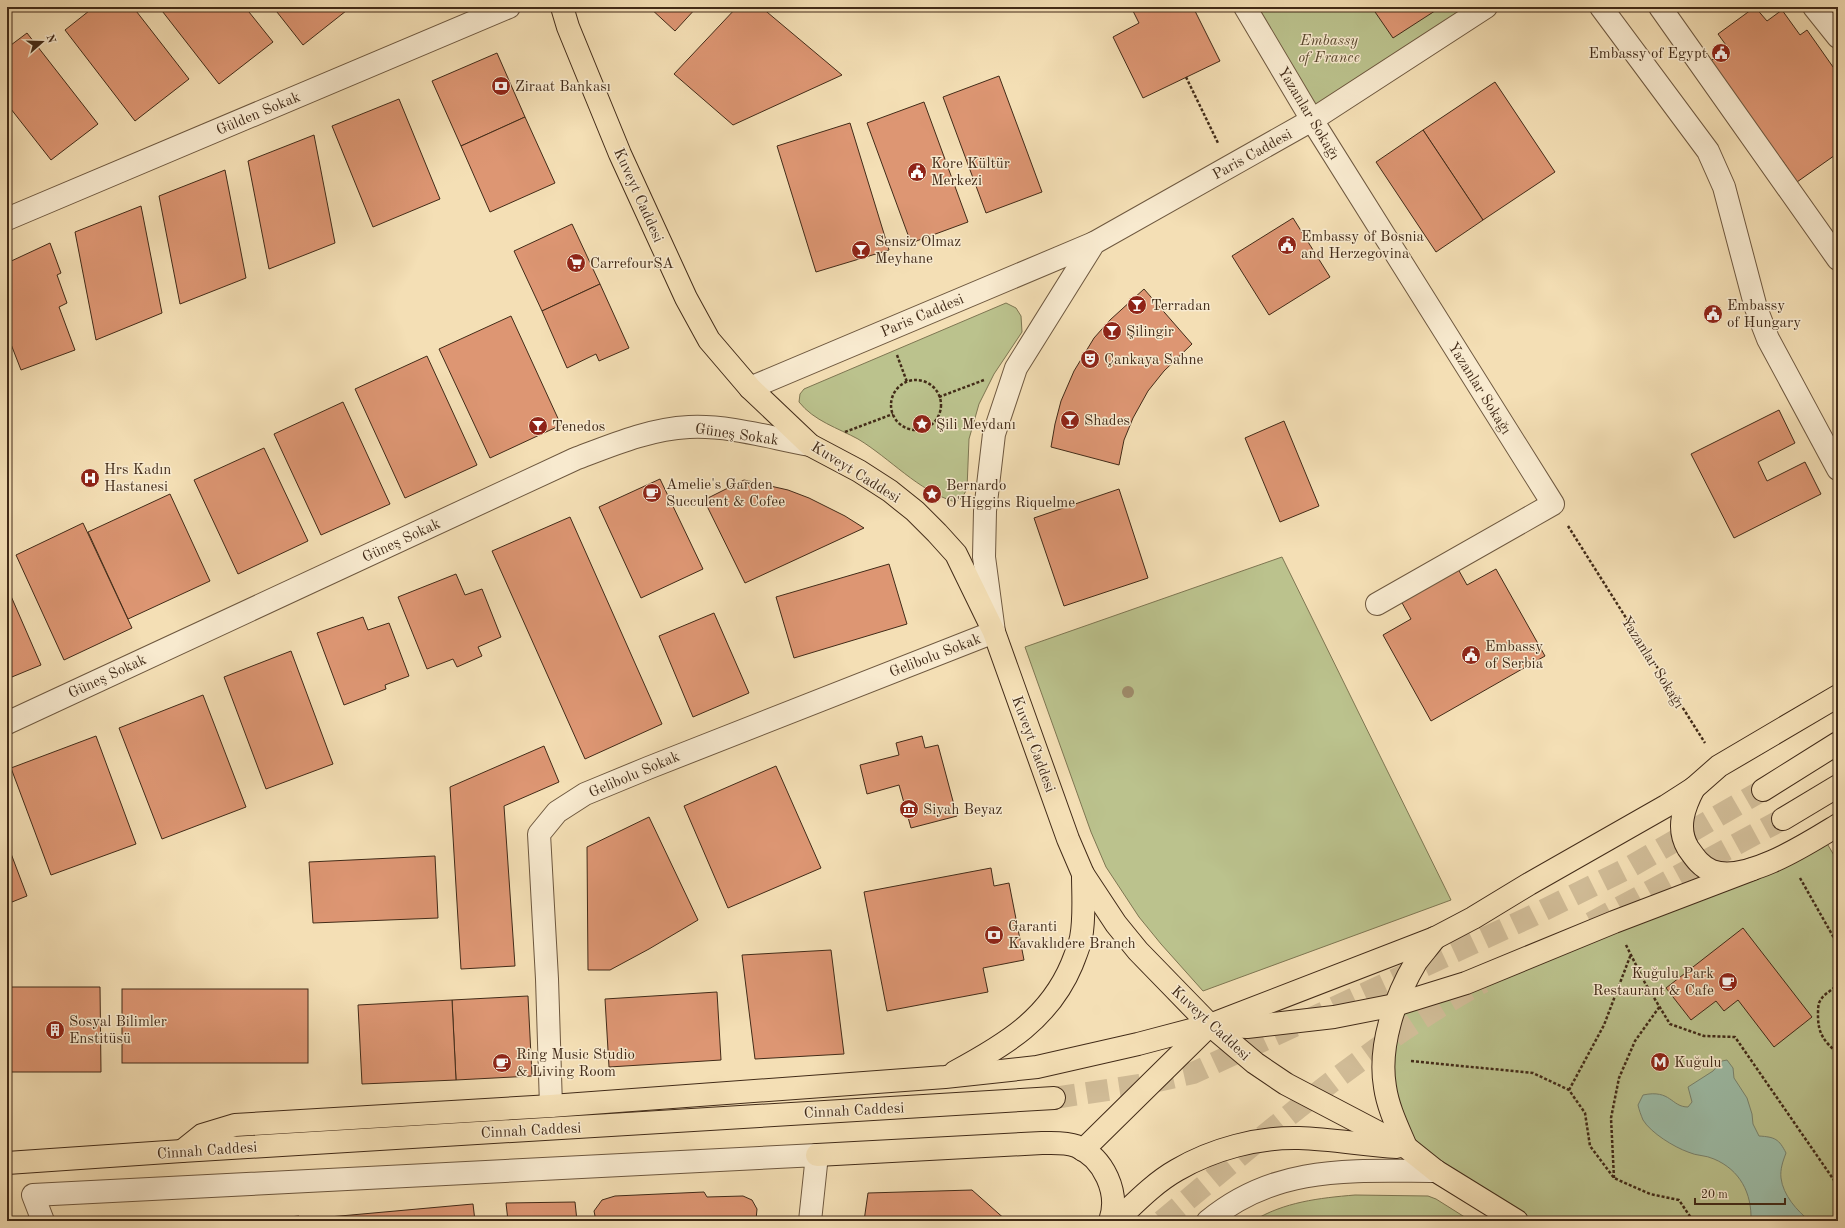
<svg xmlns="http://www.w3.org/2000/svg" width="1845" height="1228" viewBox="0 0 1845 1228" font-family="'Old Standard TT',serif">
  <rect width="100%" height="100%" fill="#f4dfb5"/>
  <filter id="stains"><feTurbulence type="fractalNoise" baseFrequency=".005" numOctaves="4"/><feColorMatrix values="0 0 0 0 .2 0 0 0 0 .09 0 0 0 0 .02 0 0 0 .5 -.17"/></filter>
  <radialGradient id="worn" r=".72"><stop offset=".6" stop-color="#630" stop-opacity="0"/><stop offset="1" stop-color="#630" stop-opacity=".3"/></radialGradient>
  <g fill="#bbc28d" stroke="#7e7652">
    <polygon points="1258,7 1466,7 1315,108"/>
    <path d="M1006,303L1016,308L1021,316L1022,332L994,374L979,404L969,439L967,489L962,498L955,502C917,490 891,459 858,439C838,428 814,421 799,402L800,394L804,389Z"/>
    <polygon points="1282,557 1451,900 1203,991 1161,944 1139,917 1106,867 1091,832 1025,647"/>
    <polygon points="1822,835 1838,862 1838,1221 1517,1221 1436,1171 1392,1115 1395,1005"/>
    <path d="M1355,1195L1428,1196L1436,1199L1471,1221H1253C1284,1202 1319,1198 1355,1195Z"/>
  </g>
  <path fill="#9dbda8" stroke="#79836e" d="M1727,1060L1733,1068L1734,1078L1747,1098L1752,1114L1753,1124L1759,1136C1775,1137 1779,1139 1786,1153C1783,1161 1780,1169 1781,1178C1783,1195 1797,1211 1810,1221H1751C1752,1193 1740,1170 1714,1159C1706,1155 1696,1156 1688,1152C1674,1147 1651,1133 1643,1120C1641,1115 1639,1110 1638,1105L1643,1095C1671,1089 1671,1107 1688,1107L1692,1102L1688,1087L1713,1071L1722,1061Z"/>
  <g fill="#dd9673" stroke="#422b18">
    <polygon points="94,7 133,7 189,79 135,121 65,30"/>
    <polygon points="159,7 245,7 273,42 219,84"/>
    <polygon points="273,7 351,7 303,45"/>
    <polygon points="649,7 697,7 675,31"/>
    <polygon points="737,7 761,7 842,75 733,125 674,74"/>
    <polygon points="1131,7 1193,7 1220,61 1143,98 1113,37 1139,23"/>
    <polygon points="1375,7 1441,7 1393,38 1373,9"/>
    <polygon points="1755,7 1767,21 1782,10 1800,35 1807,30 1838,74 1838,153 1797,182 1782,160 1778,163 1708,63 1728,48 1718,34"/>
    <polygon points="27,33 98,124 51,160 7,104 7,48"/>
    <polygon points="497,53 525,117 461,146 432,81"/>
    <polygon points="999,76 1042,192 986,213 943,97"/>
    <polygon points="1495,82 1555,172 1483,220 1423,130"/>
    <polygon points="399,99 440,199 373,227 332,126"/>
    <polygon points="924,102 968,222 911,243 867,123"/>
    <polygon points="525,117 555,183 490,212 461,146"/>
    <polygon points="850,123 889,250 816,272 777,146"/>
    <polygon points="1423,130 1483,220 1436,252 1376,162"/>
    <polygon points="314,135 335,243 269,269 248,161"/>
    <polygon points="225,170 246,278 180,304 159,196"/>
    <polygon points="141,206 162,313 96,340 75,232"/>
    <polygon points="1293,218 1330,277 1269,315 1232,256"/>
    <polygon points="572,224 600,284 542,311 514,251"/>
    <polygon points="50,243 61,273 57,275 67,303 59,307 75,350 21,370 7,334 7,263"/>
    <polygon points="600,284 629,348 599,361 596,354 567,368 542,311"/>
    <polygon points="1144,289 1192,344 1164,371 1148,391 1133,418 1124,440 1119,465 1051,447 1055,424 1061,401 1074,371 1094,338 1110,320"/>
    <polygon points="511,316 561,425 490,458 439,349"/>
    <polygon points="427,356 477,465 405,498 355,389"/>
    <polygon points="343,402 390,504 321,535 274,434"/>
    <polygon points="1779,410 1795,443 1758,462 1767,481 1805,462 1821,494 1734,538 1691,454"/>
    <polygon points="1284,421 1319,506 1280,522 1245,438"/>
    <polygon points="264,448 308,541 238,574 194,480"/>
    <polygon points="660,479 703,569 641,598 599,507"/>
    <polygon points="744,480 788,490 809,498 845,516 864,528 745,583 704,500"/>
    <polygon points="1119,489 1148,578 1064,606 1034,518"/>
    <polygon points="170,494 210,581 128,619 88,532"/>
    <polygon points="570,517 662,724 585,759 492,551"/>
    <polygon points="83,523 132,628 64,660 16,555"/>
    <polygon points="889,564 907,624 794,658 776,597"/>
    <polygon points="1458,569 1467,585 1496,569 1545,656 1431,721 1383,635 1411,619 1401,601"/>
    <polygon points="456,574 465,595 482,589 501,637 478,647 482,656 457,667 453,659 427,669 398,597"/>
    <polygon points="7,587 41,665 7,679"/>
    <polygon points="714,613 749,693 693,717 659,636"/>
    <polygon points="363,617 368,630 389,623 409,676 385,685 386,689 344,705 317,633"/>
    <polygon points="291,651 333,764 266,789 224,677"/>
    <polygon points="203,695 246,807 162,839 119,728"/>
    <polygon points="96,736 136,844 51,875 11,768"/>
    <polygon points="922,736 925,748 938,745 957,816 911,828 899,785 867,794 860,765 899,755 896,743"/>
    <polygon points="544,746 559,782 504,806 515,966 461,969 450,787"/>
    <polygon points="776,766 821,868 728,908 684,806"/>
    <polygon points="649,817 698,920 649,949 610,970 588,970 587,847"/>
    <polygon points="7,843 27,896 7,904"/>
    <polygon points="435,856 438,918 313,923 309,862"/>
    <polygon points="991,868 994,886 1009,883 1024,960 983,968 988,992 887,1011 864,892"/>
    <polygon points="1743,928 1812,1017 1774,1047 1738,1000 1724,1011 1716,1001 1691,1020 1666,988"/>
    <polygon points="831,950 844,1054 755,1059 742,955"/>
    <polygon points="10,987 100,987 101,1072 11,1072"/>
    <rect x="122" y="989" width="186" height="74"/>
    <polygon points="717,992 721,1060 609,1067 605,999"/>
    <polygon points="528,996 532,1076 456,1080 452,1000"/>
    <polygon points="452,1000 456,1080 362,1084 358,1005"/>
    <polygon points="972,1190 1007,1221 864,1221 868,1193"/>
    <polygon points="704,1192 707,1197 743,1196 752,1200 757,1209 756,1220 596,1221 594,1211 602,1200 615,1196"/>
    <polygon points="575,1202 577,1221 508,1221 506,1203"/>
    <polygon points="473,1204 475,1221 330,1221 329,1217"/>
    <polygon points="299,1216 299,1221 249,1221"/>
  </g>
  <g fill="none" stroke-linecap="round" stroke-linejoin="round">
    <g stroke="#d0bb96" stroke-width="22" stroke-dasharray="22 11" stroke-linecap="butt">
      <polyline points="1591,923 1783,819"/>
      <polyline points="1054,1098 1140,1085 1193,1073 1532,916 1628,868 1763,790"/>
      <path d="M1162,1221C1264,1136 1365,1046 1483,982"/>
    </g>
    <g stroke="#6e583f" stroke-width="24">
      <g id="minor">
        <polyline points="1245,7 1312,120 1553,504 1377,604"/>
        <polyline points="1601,7 1708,151 1724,187 1756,308 1768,339 1838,469"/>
        <polyline points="1660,7 1838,259"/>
        <polyline points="1814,7 1838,37"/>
        <polyline points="7,219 509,7"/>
        <polyline points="750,388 1094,243"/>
        <path d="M7,723L575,459C612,445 649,429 689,427C730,425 771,438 810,445"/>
        <polyline points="551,1106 547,979 539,834 557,812 585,794 648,768 994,632 984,557 985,511 994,434 1016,368 1094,243 1312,120 1486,7"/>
        <polyline points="43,1221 33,1195 817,1155 810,1221"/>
        <path d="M1208,1221C1277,1164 1352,1171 1436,1171"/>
      </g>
    </g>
    <g stroke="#422b18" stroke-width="24">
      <g id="major">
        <polyline points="562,7 568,27 620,154 686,298 709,340 750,388 810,445 859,471 890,491 915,511 937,533 956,554 994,632 1068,839 1083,874 1116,924 1138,951 1210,1025 1255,1063 1286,1084 1406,1147 1436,1171 1517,1221"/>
        <path d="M1694,788C1684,807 1676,828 1688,848C1695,858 1701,867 1712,871C1746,884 1810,842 1838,825"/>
        <polyline points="1763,790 1838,743"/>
        <polyline points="1783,819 1838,786"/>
        <path d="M955,1072C1005,1045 1049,1019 1072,964C1075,956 1079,947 1081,938C1085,918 1083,895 1083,874"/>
        <path d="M1406,1147C1398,1128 1388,1108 1385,1087C1378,1046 1395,997 1416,962C1422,954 1429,946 1435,938"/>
        <polyline points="1083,1150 1210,1025 1435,938 1473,918 1529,884 1666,806 1694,788 1719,766 1838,696"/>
        <polyline points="182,1151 202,1135 235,1125 551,1106 945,1077 1037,1067 1138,1044 1210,1025 1247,1027 1334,1017 1395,1005 1466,983 1614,922 1753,869"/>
        <path d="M817,1155L1042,1143C1053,1143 1066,1142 1076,1146C1104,1158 1120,1193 1110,1221"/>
        <polyline points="7,1163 182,1151 1054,1098"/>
        <path d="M1116,1221C1135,1203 1154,1183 1177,1170C1213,1149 1258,1137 1299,1138C1332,1139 1364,1145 1397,1147"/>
      </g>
    </g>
    <g stroke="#422b18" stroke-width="2.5" stroke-dasharray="3 2" stroke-linecap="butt">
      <polyline points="1186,77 1218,143"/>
      <polyline points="897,355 907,382"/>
      <circle cx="916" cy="405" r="25"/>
      <polyline points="939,397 984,380"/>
      <polyline points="845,432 893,414"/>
      <polyline points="1568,526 1705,743"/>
      <polyline points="1800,878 1838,945"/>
      <polyline points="1626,945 1645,983 1670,1024 1704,1036 1735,1037 1838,1186"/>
      <path d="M1838,983C1833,991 1823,993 1819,1003C1818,1006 1818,1012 1818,1016C1818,1033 1824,1042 1838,1053"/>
      <polyline points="1411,1061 1533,1073 1569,1090 1585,1113 1590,1146 1614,1178 1650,1194 1679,1200 1693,1221"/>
      <polyline points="1569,1090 1604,1025 1631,954"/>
      <polyline points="1614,1178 1611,1118 1619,1078 1635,1041 1660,1006"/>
    </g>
    <use href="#minor" stroke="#f8eacf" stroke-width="22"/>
    <use href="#major" stroke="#f4dfb5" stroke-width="22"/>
  </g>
  <circle fill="#9f8c6b" cx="1128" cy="692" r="6"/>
  <defs>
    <g id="civic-disc" transform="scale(1)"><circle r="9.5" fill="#8f2418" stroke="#f8eacf"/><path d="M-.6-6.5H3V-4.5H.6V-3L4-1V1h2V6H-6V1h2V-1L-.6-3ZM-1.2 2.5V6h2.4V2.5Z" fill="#fff"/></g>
    <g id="bank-disc" transform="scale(1)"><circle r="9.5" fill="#8f2418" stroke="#f8eacf"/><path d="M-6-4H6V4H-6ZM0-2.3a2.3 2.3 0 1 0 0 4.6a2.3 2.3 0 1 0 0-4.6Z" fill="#fff"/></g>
    <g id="bar-disc" transform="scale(1)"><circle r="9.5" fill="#8f2418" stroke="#f8eacf"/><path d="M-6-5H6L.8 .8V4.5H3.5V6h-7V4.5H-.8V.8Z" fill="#fff"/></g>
    <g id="supermarket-disc" transform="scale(1)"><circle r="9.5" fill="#8f2418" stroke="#f8eacf"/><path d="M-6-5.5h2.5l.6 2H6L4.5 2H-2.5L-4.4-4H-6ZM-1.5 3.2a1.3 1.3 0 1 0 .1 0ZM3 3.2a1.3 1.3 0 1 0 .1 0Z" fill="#fff"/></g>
    <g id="theatre-disc" transform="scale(1)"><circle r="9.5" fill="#8f2418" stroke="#f8eacf"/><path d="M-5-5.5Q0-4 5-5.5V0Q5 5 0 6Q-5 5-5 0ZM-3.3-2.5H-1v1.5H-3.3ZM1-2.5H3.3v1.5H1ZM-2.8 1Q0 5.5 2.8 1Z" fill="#fff"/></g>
    <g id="sight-disc" transform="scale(1)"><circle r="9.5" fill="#8f2418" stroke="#f8eacf"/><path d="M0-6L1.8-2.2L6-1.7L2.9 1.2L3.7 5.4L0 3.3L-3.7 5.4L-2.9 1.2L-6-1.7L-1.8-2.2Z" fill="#fff"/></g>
    <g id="hospital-disc" transform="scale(1)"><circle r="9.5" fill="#8f2418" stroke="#f8eacf"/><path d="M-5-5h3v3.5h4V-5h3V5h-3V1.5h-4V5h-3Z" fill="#fff"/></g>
    <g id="cafe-disc" transform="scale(1)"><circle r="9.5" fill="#8f2418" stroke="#f8eacf"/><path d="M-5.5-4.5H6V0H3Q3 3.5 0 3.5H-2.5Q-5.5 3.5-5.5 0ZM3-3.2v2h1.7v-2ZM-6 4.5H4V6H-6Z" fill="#fff"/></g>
    <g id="museum-disc" transform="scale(1)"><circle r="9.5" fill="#8f2418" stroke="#f8eacf"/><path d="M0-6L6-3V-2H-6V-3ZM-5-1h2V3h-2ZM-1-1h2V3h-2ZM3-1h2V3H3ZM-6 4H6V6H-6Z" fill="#fff"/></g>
    <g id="building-disc" transform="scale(1)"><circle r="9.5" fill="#8f2418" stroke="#f8eacf"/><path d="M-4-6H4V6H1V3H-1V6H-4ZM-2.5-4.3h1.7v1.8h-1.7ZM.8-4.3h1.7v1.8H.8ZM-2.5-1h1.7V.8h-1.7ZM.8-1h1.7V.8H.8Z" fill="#fff"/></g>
    <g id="metro-disc" transform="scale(1)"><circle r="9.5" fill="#8f2418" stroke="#f8eacf"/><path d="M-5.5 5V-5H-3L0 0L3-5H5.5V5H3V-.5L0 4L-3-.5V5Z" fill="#fff"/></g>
  </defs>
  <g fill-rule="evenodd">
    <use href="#civic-disc" x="1721" y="53"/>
    <use href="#bank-disc" x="501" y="86"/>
    <use href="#civic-disc" x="917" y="172"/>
    <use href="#civic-disc" x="1287" y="245"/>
    <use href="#bar-disc" x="861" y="250"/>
    <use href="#supermarket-disc" x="576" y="263"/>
    <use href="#bar-disc" x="1137" y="305"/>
    <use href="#civic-disc" x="1713" y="314"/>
    <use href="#bar-disc" x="1112" y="331"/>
    <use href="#theatre-disc" x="1090" y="359"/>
    <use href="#bar-disc" x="1070" y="420"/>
    <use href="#sight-disc" x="922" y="424"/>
    <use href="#bar-disc" x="538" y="426"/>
    <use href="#hospital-disc" x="90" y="478"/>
    <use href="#cafe-disc" x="652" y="493"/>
    <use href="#sight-disc" x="932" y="494"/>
    <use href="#civic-disc" x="1471" y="655"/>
    <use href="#museum-disc" x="909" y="809"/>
    <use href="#bank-disc" x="994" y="935"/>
    <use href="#cafe-disc" x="1728" y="982"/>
    <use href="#building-disc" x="55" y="1030"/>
    <use href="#metro-disc" x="1660" y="1062"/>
    <use href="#cafe-disc" x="502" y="1063"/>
  </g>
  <g text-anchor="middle" stroke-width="3" stroke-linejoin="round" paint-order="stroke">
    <g font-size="15" font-style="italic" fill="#5a492f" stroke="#f8eacf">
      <text x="1329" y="45">Embassy<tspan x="1329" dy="17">of France</tspan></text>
    </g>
    <g font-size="15" fill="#422b18" stroke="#f8eacf" text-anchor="start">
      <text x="1707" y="58" text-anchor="end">Embassy of Egypt</text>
      <text x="515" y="91">Ziraat Bankası</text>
      <text x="931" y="168">Kore Kültür<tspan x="931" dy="17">Merkezi</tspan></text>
      <text x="1301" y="241">Embassy of Bosnia<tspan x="1301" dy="17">and Herzegovina</tspan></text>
      <text x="875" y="246">Sensiz Olmaz<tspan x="875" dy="17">Meyhane</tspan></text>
      <text x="590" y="268">CarrefourSA</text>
      <text x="1151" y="310">Terradan</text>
      <text x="1727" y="310">Embassy<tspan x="1727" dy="17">of Hungary</tspan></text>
      <text x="1126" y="336">Şilingir</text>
      <text x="1104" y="364">Çankaya Sahne</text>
      <text x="1084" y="425">Shades</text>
      <text x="936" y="429">Şili Meydanı</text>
      <text x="552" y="431">Tenedos</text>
      <text x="104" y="474">Hrs Kadın<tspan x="104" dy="17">Hastanesi</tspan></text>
      <text x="666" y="489">Amelie's Garden<tspan x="666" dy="17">Succulent &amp; Cofee</tspan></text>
      <text x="946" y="490">Bernardo<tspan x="946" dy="17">O'Higgins Riquelme</tspan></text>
      <text x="1485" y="651">Embassy<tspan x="1485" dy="17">of Serbia</tspan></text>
      <text x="923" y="814">Siyah Beyaz</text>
      <text x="1008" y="931">Garanti<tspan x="1008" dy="17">Kavaklıdere Branch</tspan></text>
      <text x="1714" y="978" text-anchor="end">Kuğulu Park<tspan x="1714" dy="17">Restaurant &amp; Cafe</tspan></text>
      <text x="69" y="1026">Sosyal Bilimler<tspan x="69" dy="17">Enstitüsü</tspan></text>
      <text x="516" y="1059">Ring Music Studio<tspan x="516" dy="17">&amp; Living Room</tspan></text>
      <text x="1674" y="1067">Kuğulu</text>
    </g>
    <g font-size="15" fill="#422b18" stroke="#f8eacf">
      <text transform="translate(258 113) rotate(-23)" y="5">Gülden Sokak</text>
      <text transform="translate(1309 113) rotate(59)" y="5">Yazanlar Sokağı</text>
      <text transform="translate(1252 154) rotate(-29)" y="5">Paris Caddesi</text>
      <text transform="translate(639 195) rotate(66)" y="5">Kuveyt Caddesi</text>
      <text transform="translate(922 315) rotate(-23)" y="5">Paris Caddesi</text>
      <text transform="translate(1480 388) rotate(58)" y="5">Yazanlar Sokağı</text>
      <text transform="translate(737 434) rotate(8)" y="5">Güneş Sokak</text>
      <text transform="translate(856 472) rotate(32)" y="5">Kuveyt Caddesi</text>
      <text transform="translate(401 540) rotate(-25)" y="5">Güneş Sokak</text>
      <text transform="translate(935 655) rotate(-21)" y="5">Gelibolu Sokak</text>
      <text transform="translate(1653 662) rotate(58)" y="5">Yazanlar Sokağı</text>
      <text transform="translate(107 676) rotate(-25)" y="5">Güneş Sokak</text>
      <text transform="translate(1034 744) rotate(70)" y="5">Kuveyt Caddesi</text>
      <text transform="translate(634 774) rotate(-23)" y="5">Gelibolu Sokak</text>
      <text transform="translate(1211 1023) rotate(43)" y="5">Kuveyt Caddesi</text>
      <text transform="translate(854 1110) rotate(-3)" y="5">Cinnah Caddesi</text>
      <text transform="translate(531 1130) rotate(-3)" y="5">Cinnah Caddesi</text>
      <text transform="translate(207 1150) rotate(-4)" y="5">Cinnah Caddesi</text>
    </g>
  </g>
  <rect width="1845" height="1228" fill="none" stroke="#f4dfb5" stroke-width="24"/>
  <rect x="8" y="8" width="1829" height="1212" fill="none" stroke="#422b18" stroke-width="2"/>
  <rect x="12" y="12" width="1821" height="1204" fill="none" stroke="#422b18"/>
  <g transform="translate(42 42) rotate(70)" stroke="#f8eacf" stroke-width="3" paint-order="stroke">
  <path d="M0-3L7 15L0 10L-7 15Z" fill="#422b18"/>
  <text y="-6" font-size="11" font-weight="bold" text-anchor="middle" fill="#422b18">N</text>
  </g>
  <path d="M1695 1198v6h90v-6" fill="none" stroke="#422b18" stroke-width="2"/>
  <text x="1701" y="1198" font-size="12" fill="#422b18" stroke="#f8eacf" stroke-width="3" paint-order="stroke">20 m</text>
  <rect width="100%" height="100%" filter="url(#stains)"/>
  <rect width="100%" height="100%" fill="url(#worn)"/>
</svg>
